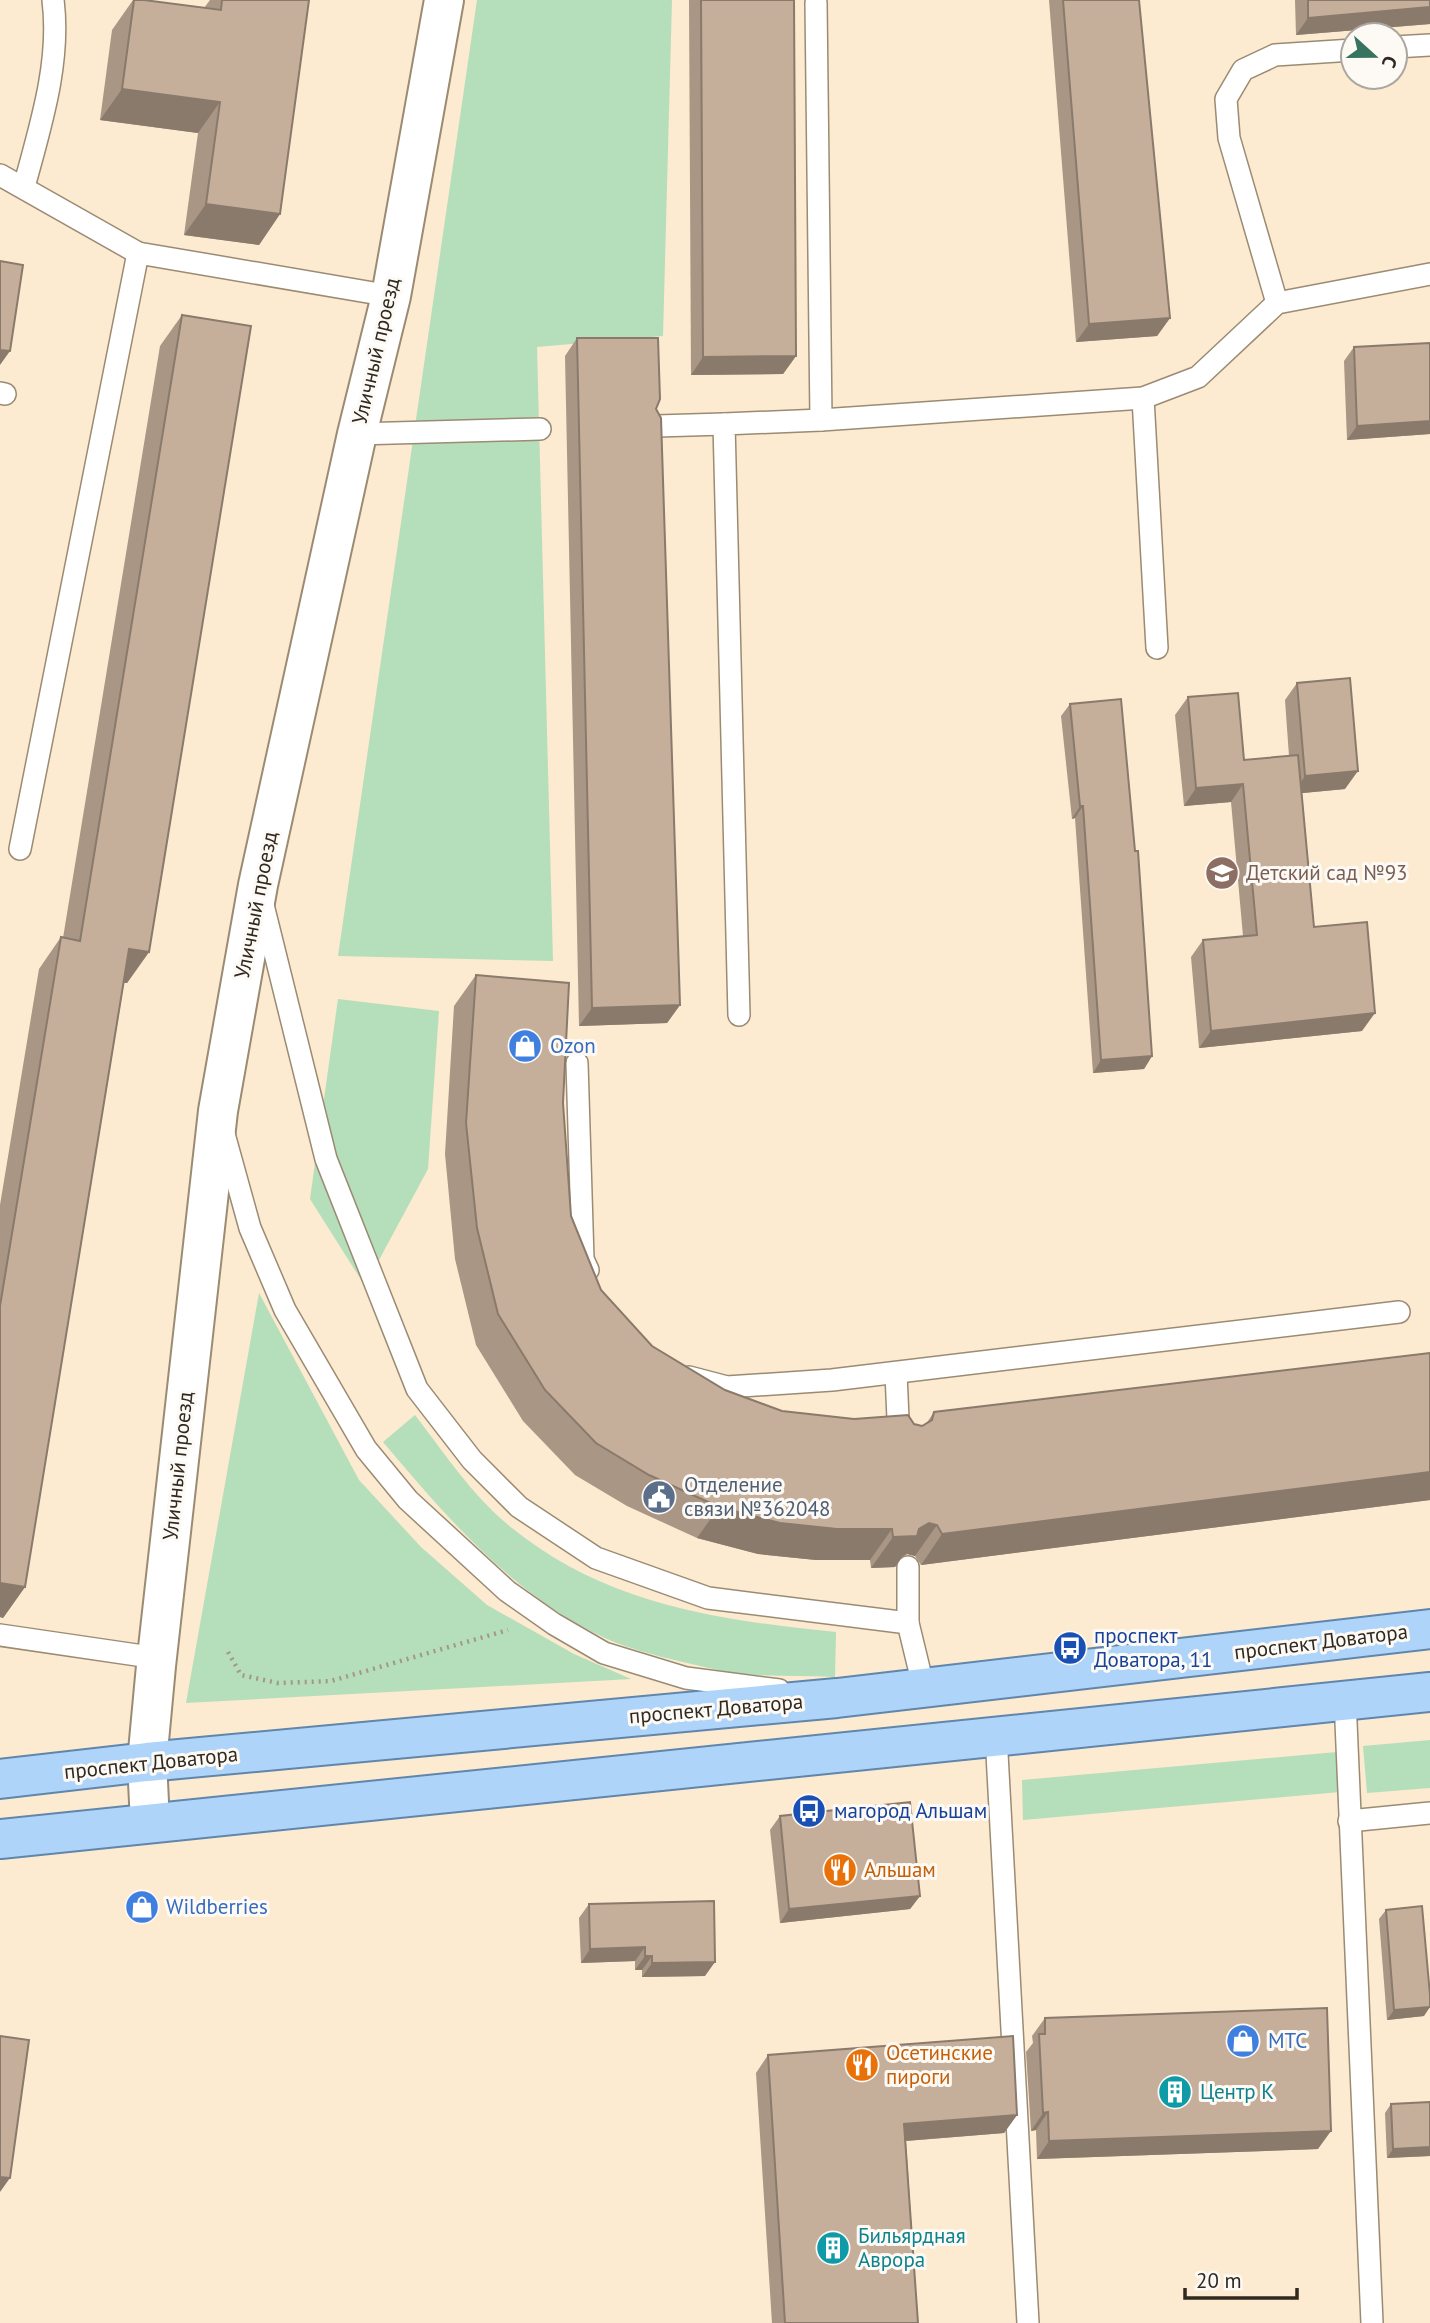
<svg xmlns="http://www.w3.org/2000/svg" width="1430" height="2323" viewBox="0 0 1430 2323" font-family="'PT Sans',sans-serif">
  <rect width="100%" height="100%" fill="#fcead1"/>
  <g fill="#b4dfba">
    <polygon points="477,0 672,0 663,336 537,347 553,961 338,956"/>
    <polygon points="338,999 439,1011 428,1169 365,1286 310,1199"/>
    <polygon points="259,1293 359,1480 421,1547 487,1605 574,1654 631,1679 186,1703"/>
    <path d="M415,1415C445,1454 473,1497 512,1528C607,1605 719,1620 836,1632L835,1677C798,1675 758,1678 723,1671C687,1663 638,1653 605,1638C513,1595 447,1518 383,1442Z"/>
    <polygon points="1430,1740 1430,1788 1367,1793 1363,1746"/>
    <polygon points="1337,1752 1340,1792 1023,1820 1022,1780"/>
  </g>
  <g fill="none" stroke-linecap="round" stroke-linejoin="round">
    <g stroke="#9b8b73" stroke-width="24">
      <g id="service">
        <polyline points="816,3 821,420"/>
        <polyline points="1395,47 1430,45"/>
        <polyline points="0,175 138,253"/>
        <path d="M24,187C40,127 61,63 53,0"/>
        <polyline points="1277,303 1229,138 1226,99 1243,70 1275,55 1353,50"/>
        <polyline points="0,393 5,394"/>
        <polyline points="1143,398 1157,648"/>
        <polyline points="657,426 724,424"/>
        <polyline points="357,434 540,429"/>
        <polyline points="20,849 138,253 391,296"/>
        <polyline points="263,905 326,1159 417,1389 472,1460 519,1507 596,1558 708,1598 908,1623 924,1689"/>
        <polyline points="739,1015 724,424 821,420 1143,398 1198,377 1277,303 1430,274"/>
        <polyline points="577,1063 583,1259 588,1270"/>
        <polyline points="224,1134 250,1228 285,1310 366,1449 408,1500 507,1591 554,1624 604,1653 686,1678 779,1690"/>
        <polyline points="896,1373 899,1442"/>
        <polyline points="689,1377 727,1387 832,1380 1399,1312"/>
        <polyline points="908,1567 908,1623"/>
        <polyline points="0,1635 157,1658"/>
        <polyline points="1345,1699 1372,2323"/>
        <polyline points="996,1735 1028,2323"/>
        <polyline points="1349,1821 1430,1813"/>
      </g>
    </g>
    <g stroke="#9b8b73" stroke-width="42">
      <polyline id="minor" points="150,1822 147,1762 156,1666 218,1111 258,885 357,434 391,296 444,0"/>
    </g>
    <g stroke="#6086ac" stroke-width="42">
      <g id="primary">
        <polyline points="0,1779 147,1762 837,1698 1430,1629"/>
        <polyline points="0,1839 1430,1692"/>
      </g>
    </g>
    <polyline stroke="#a59785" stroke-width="4.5" stroke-dasharray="2 5" stroke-linecap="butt" points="228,1652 241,1675 278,1683 331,1681 508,1630"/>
    <use href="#service" stroke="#fff" stroke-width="21"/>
    <use href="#minor" stroke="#fff" stroke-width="38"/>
    <use href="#primary" stroke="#afd4fa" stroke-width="38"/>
  </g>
  <g fill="#a99684">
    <polygon points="133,0 144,0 204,8 210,0 309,0 280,214 259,245 184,235 198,133 100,120 112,30"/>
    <polygon points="689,0 794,0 796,356 783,374 691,375"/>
    <polygon points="1049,0 1139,0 1170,318 1157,336 1076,342"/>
    <polygon points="1295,0 1430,0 1430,24 1296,35"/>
    <polygon points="182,315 149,952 127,983 124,983 25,1587 3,1618 0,1617 0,1205 39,969 61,937 63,938 160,346"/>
    <polygon points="577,338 656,409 680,1005 667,1023 579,1026 565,356"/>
    <polygon points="1430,343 1430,434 1347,440 1344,361 1354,347"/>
    <polygon points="1297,683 1345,789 1302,793 1314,927 1362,1031 1199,1048 1191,957 1203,940 1243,936 1231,802 1184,806 1175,715 1188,697 1244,760 1289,756 1285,700"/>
    <polygon points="1070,704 1152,1056 1144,1069 1093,1073 1075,818 1072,819 1061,716"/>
    <polygon points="476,975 563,1103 571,1216 601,1290 652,1346 725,1390 782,1411 854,1419 914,1424 922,1426 926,1424 934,1412 1430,1353 1430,1500 921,1565 915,1556 907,1554 902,1557 895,1567 871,1568 870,1560 816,1560 758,1554 697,1538 627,1506 575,1475 523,1421 476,1345 455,1259 445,1154 454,1006"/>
    <polygon points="780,1816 920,1896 910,1909 780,1923 770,1830"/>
    <polygon points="589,1904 705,1976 642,1977 642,1970 635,1970 635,1961 581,1963 579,1918"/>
    <polygon points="1386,1910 1424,2016 1387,2020 1379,1919"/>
    <polygon points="1045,2018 1318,2149 1037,2159 1036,2130 1031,2131 1026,2052 1033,2043 1032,2036"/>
    <polygon points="768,2055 1017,2115 1004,2133 906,2141 918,2323 772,2323 756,2073"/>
    <polygon points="1430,2102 1430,2156 1387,2158 1385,2113 1391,2104"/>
  </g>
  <g fill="#8a7a6c">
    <polygon points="1430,7 1430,24 1296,35 1308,18"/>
    <polygon points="122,89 220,102 198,133 100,120"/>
    <polygon points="206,204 280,214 259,245 184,235"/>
    <polygon points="1170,318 1157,336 1076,342 1089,324"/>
    <polygon points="0,350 10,351 0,365"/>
    <polygon points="796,356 783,374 691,375 703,357"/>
    <polygon points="1430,421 1430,434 1347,440 1357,426"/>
    <polygon points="1358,771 1345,789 1293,794 1305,776"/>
    <polygon points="1243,784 1231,802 1184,806 1196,788"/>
    <polygon points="1080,806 1083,806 1075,818 1072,819"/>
    <polygon points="129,949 149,952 127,983 108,980"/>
    <polygon points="680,1005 667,1023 579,1026 592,1008"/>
    <polygon points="1375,1013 1362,1031 1199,1048 1211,1031"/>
    <polygon points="1152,1056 1144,1069 1093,1073 1101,1060"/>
    <polygon points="1430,1472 1430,1500 921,1565 942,1534"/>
    <polygon points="719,1507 892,1529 870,1560 816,1560 758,1554 697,1538"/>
    <polygon points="929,1523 937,1525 915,1556 907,1554 902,1557 895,1567 871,1568 893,1537 919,1529"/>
    <polygon points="0,1583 25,1587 3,1618 0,1617"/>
    <polygon points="920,1896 910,1909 780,1923 789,1909"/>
    <polygon points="645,1947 635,1961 581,1963 590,1949"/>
    <polygon points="645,1956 652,1956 642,1970 635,1970"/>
    <polygon points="715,1962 705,1976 642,1977 652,1963"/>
    <polygon points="1430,2007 1424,2016 1387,2020 1394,2010"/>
    <polygon points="1048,2112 1036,2130 1031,2131 1043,2113"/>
    <polygon points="1017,2115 1004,2133 892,2142 904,2124"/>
    <polygon points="1331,2131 1318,2149 1037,2159 1049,2141"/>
    <polygon points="1430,2147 1430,2156 1387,2158 1393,2149"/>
    <polygon points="0,2177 10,2178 0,2192"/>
  </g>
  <g fill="#c5af9a" stroke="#8a7a6c" stroke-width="2">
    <polygon points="134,0 144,0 221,10 222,0 309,0 280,214 206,204 220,102 122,89"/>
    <polygon points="701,0 794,0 796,356 703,357"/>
    <polygon points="1063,0 1139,0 1170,318 1089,324"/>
    <polygon points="1308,0 1430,0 1430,7 1308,18"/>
    <polygon points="0,261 23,265 10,351 0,350"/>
    <polygon points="182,315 251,326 149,952 129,949 25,1587 0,1583 0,1306 61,937 80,941"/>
    <polygon points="577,338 658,338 660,399 656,409 661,418 680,1005 592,1008"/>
    <polygon points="1430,343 1430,421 1357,426 1354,347"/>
    <polygon points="1350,678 1358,771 1305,776 1297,683"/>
    <polygon points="1238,693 1244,760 1298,755 1314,927 1367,922 1375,1013 1211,1031 1203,940 1257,935 1243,784 1196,788 1188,697"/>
    <polygon points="1121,699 1135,851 1138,851 1152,1056 1101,1060 1083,806 1080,806 1070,704"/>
    <polygon points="476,975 569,983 563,1103 571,1216 601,1290 652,1346 725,1390 782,1411 854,1419 908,1415 914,1424 922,1426 932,1420 934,1412 1430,1353 1430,1472 942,1534 937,1525 929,1523 919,1529 917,1536 893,1537 892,1529 837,1529 780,1523 719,1507 649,1475 596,1443 545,1390 498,1314 477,1228 466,1123"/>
    <polygon points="910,1802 920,1896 789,1909 780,1816"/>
    <polygon points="714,1901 715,1962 652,1963 652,1956 645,1956 645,1947 590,1949 589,1904"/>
    <polygon points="1422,1906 1430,1995 1430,2007 1394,2010 1386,1910"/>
    <polygon points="1327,2008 1331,2131 1049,2141 1048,2112 1043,2113 1039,2034 1045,2034 1045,2018"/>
    <polygon points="0,2036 29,2040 10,2178 0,2177"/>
    <polygon points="1013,2036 1017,2115 904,2124 918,2323 785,2323 768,2055"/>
    <polygon points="1430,2102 1430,2147 1393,2149 1391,2104"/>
  </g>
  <defs>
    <g id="school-disc" transform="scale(1.75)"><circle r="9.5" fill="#8d6e63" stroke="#fdfaf5"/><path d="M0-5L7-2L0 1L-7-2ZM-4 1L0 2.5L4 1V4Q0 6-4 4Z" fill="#fff"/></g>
    <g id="shop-disc" transform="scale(1.75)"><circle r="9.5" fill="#3f7fe0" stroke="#fdfaf5"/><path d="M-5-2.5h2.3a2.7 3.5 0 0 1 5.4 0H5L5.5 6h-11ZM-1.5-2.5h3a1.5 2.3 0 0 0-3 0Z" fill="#fff"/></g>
    <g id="civic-disc" transform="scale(1.75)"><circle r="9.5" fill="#5c6f8a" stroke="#fdfaf5"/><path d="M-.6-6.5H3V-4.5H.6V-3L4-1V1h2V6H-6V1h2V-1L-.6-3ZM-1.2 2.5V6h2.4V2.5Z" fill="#fff"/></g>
    <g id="bus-disc" transform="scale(1.75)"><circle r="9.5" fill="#1a4fb4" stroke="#fdfaf5"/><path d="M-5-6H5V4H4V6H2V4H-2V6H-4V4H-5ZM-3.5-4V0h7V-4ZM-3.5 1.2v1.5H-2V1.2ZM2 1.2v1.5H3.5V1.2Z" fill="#fff"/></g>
    <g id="restaurant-disc" transform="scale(1.75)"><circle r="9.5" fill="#e8710a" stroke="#fdfaf5"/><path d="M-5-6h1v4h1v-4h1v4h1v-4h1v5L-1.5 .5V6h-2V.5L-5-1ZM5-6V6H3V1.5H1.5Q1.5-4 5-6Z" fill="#fff"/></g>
    <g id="building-disc" transform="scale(1.75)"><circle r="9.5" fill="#0f9aa8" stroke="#fdfaf5"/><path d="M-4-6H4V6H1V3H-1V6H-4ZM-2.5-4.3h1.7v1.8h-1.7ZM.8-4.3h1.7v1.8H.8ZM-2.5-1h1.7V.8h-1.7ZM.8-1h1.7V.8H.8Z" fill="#fff"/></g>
  </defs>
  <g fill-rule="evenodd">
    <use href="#school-disc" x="1222" y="873"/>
    <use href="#shop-disc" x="525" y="1046"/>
    <use href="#civic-disc" x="659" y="1497"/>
    <use href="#bus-disc" x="1070" y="1648"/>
    <use href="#bus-disc" x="809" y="1811"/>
    <use href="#restaurant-disc" x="840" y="1870"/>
    <use href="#shop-disc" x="142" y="1907"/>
    <use href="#shop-disc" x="1243" y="2041"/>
    <use href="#restaurant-disc" x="862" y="2065"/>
    <use href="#building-disc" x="1175" y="2092"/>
    <use href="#building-disc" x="833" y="2248"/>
  </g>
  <g text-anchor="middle" stroke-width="6" stroke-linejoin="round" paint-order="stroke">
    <g font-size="21" fill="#302920" stroke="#fdfaf5">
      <text transform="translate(376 351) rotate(-77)" y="7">Уличный проезд</text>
      <text transform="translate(256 905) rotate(-79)" y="7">Уличный проезд</text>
      <text transform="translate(178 1466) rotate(-84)" y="7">Уличный проезд</text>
      <text transform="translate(1321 1642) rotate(-7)" y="7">проспект Доватора</text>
      <text transform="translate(716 1709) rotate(-5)" y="7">проспект Доватора</text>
      <text transform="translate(151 1763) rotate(-6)" y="7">проспект Доватора</text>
    </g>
    <g font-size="21" fill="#785e54" stroke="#fdfaf5" text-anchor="start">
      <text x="1246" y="880">Детский сад №93</text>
    </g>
    <g font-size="21" fill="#366cbe" stroke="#fdfaf5" text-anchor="start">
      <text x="550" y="1053">Ozon</text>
      <text x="166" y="1914">Wildberries</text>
      <text x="1268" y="2048">МТС</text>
    </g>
    <g font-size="21" fill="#4e5e75" stroke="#fdfaf5" text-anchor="start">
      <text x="684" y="1492">Отделение<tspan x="684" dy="24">связи №362048</tspan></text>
    </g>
    <g font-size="21" fill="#164399" stroke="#fdfaf5" text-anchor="start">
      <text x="1094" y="1643">проспект<tspan x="1094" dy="24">Доватора, 11</tspan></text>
      <text x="834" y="1818">магород Альшам</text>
    </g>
    <g font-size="21" fill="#c56008" stroke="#fdfaf5" text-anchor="start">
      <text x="864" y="1877">Альшам</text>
      <text x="886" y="2060">Осетинские<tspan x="886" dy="24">пироги</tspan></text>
    </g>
    <g font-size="21" fill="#0d838f" stroke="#fdfaf5" text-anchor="start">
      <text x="1200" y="2099">Центр К</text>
      <text x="858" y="2243">Бильярдная<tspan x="858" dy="24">Аврора</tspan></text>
    </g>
  </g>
  <g transform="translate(1374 56) rotate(111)"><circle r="33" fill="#fdfaf5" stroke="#aba6a0" stroke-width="2"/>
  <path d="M0-5L12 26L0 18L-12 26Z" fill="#36745f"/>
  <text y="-10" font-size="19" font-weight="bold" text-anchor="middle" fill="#302920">С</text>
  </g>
  <path d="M1185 2288v10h112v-10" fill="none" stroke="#302920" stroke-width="3.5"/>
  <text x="1196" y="2288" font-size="21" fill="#302920" stroke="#fdfaf5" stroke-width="5" paint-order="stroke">20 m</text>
</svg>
